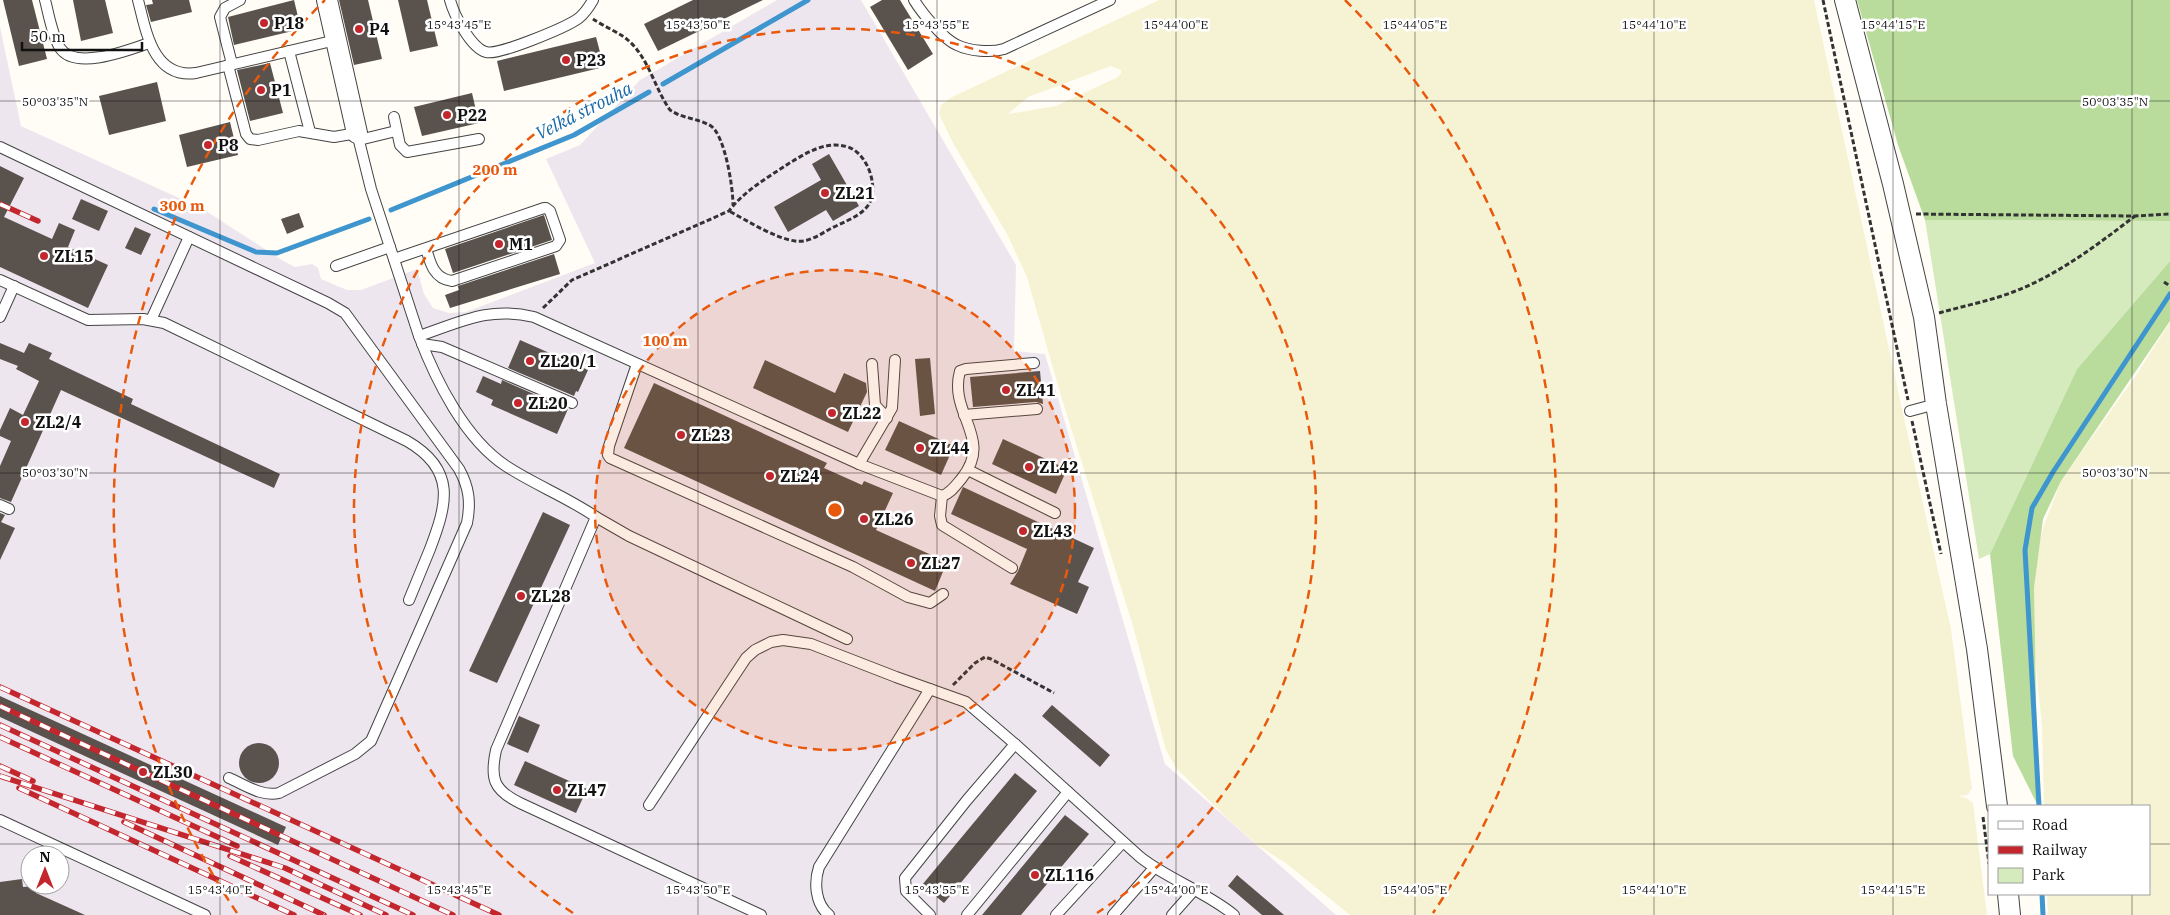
<svg xmlns="http://www.w3.org/2000/svg" width="2170" height="915" viewBox="0 0 2170 915" font-family="'IBM Plex Serif',serif">
  <rect width="100%" height="100%" fill="#fffdf5"/>
  <path fill="#eee6ef" fill-rule="evenodd" d="M777,0H861L1016,265L1014,351L1045,354L1165,764L1336,915H0V27L21,126L201,208L285,262L295,267L312,264L318,268L321,279L347,290H361L417,269L424,294L433,308L449,313L466,312L595,263L546,159L580,145L640,80ZM30,855H60V885H30Z"/>
  <g fill="#f6f3d4" fill-rule="evenodd">
    <path d="M1159,0H1814L1900,400L1951,629L1972,789L1967,795L1959,796L1966,798L1973,803L1987,915H1350L1287,864L1256,844L1228,819L1176,768L1166,750L1133,626L1061,396L1027,277L1007,234L953,143L939,114L941,105L954,96ZM1111,66L1121,70V73L1118,77L1056,106L1008,114L1028,97Z"/>
    <polygon points="2170,322 2170,915 2048,915 2047,894 2149,894 2149,806 2044,806 2042,726 2034,645 2034,588 2037,554 2043,528 2061,481 2137,374"/>
  </g>
  <polygon fill="#d5ebbd" points="1925,220 2170,221 2170,261 2077,369 1990,554 1979,559"/>
  <g fill="#b9dc9c">
    <polygon points="1857,0 2170,0 2170,221 1925,220 1898,145"/>
    <polygon points="2170,261 2170,321 2061,481 2043,519 2034,588 2038,806 2013,756 1990,554 2077,369"/>
  </g>
  <g fill="none" stroke-linecap="round" stroke-linejoin="round">
    <g stroke="#3f96cf" stroke-width="5">
      <polyline points="663,84 808,0"/>
      <polyline points="154,209 256,252 277,253 369,219"/>
      <polyline points="391,210 574,135 649,92"/>
      <polyline points="2039,806 2025,550 2032,508 2053,472 2170,294"/>
      <polyline points="2042,894 2043,915"/>
    </g>
  </g>
  <g fill="#5a524d">
    <polygon points="3,0 32,0 47,59 19,66"/>
    <polygon points="73,0 105,0 113,33 81,41"/>
    <polygon points="152,0 189,0 192,12 151,22 146,5 153,4"/>
    <polygon points="294,0 301,29 234,45 228,17"/>
    <polygon points="339,0 368,0 382,59 354,65"/>
    <polygon points="398,0 427,0 438,46 410,52"/>
    <polygon points="693,0 763,0 658,51 644,24"/>
    <polygon points="882,0 900,0 933,54 908,70 870,7"/>
    <polygon points="596,37 604,67 504,91 497,61"/>
    <polygon points="270,63 283,113 250,121 237,70"/>
    <polygon points="157,82 166,121 109,135 99,96"/>
    <polygon points="472,93 479,123 422,136 414,107"/>
    <polygon points="230,122 238,155 187,167 179,135"/>
    <polygon points="829,154 859,206 833,221 826,210 788,232 774,207 821,180 812,164"/>
    <polygon points="0,166 24,178 4,217 52,239 59,223 75,230 68,247 108,265 88,308 0,267"/>
    <polygon points="81,199 108,211 99,231 72,219"/>
    <polygon points="299,213 304,227 287,234 281,219"/>
    <polygon points="544,215 552,240 453,273 445,249"/>
    <polygon points="135,227 151,234 141,255 125,248"/>
    <polygon points="554,254 560,274 450,308 445,295 459,290 458,286"/>
    <polygon points="520,340 588,370 578,392 576,391 574,396 508,368"/>
    <polygon points="0,343 24,353 29,343 52,353 49,359 133,399 131,404 280,474 274,488 61,390 11,502 0,498 0,466 11,441 0,436 0,430 10,408 23,415 39,381 16,369 18,366 0,359"/>
    <polygon points="930,358 935,414 920,416 915,359"/>
    <polygon points="765,360 835,393 844,373 866,383 867,392 848,432 753,388"/>
    <polygon points="1040,371 1043,404 1036,402 973,407 970,377"/>
    <polygon points="483,376 501,384 502,380 568,409 557,434 491,405 493,400 476,392"/>
    <polygon points="654,383 827,463 824,468 862,485 864,481 893,493 876,530 947,562 935,591 624,448"/>
    <polygon points="899,421 954,446 941,475 885,450"/>
    <polygon points="1003,439 1067,469 1056,494 992,464"/>
    <polygon points="963,487 1094,548 1078,582 1089,587 1077,614 1010,584 1018,571 1027,549 951,514"/>
    <polygon points="543,512 570,525 497,683 469,671"/>
    <polygon points="0,513 5,515 1,522 15,528 0,560"/>
    <polygon points="0,696 286,827 278,845 0,717"/>
    <polygon points="1052,705 1110,755 1100,767 1042,716"/>
    <polygon points="519,716 540,725 528,753 507,744"/>
    <circle cx="259" cy="763" r="20"/>
    <polygon points="525,761 587,789 576,813 514,785"/>
    <polygon points="1015,773 1037,791 944,903 922,885"/>
    <polygon points="1065,815 1089,834 1021,915 982,915"/>
    <polygon points="1237,875 1284,915 1262,915 1228,886"/>
    <polygon points="22,879 23,887 36,886 36,893 85,915 0,915 0,882"/>
  </g>
  <g fill="none" stroke-linecap="round" stroke-linejoin="round">
    <g stroke="#444" stroke-width="12">
      <g id="service">
        <path d="M45,0C49,15 52,35 60,48C75,71 129,50 149,43"/>
        <path d="M138,0C146,31 153,79 196,73L336,40"/>
        <path d="M450,0C454,15 471,48 486,52C498,56 567,27 579,18C585,13 589,7 593,0"/>
        <path d="M914,0C922,13 943,39 957,45C969,51 991,53 1004,49L1110,0"/>
        <polyline points="289,51 310,132"/>
        <polyline points="232,64 220,17 225,8 240,0"/>
        <path d="M228,65L246,134L250,139L258,140L299,131L334,137L357,133L371,189L419,336C461,322 488,306 534,317L859,464L942,496C951,493 956,485 962,478C994,438 948,414 960,371L966,369L1034,363"/>
        <polyline points="394,117 400,145 407,152 479,139"/>
        <polyline points="359,140 396,131"/>
        <path d="M0,147L328,303L345,313L459,469C469,487 471,502 467,523L371,741L355,754L279,793C262,797 245,785 229,778"/>
        <path d="M394,259L544,208H546L550,211L560,240L556,246L452,281C434,279 430,263 426,248"/>
        <polyline points="336,266 390,247"/>
        <path d="M0,280L88,320L143,319L164,323L407,441C457,470 447,504 430,549C423,566 416,583 409,600"/>
        <polyline points="0,317 14,286"/>
        <polyline points="151,320 189,237"/>
        <path d="M419,336C436,381 465,439 506,466C535,485 567,497 596,517L496,750C490,778 493,790 520,803L761,915"/>
        <polyline points="422,344 442,347 572,403"/>
        <polyline points="637,364 609,446 608,455 610,458 853,567 908,597 930,603 943,594"/>
        <polyline points="872,364 875,405 887,418"/>
        <polyline points="1910,411 1936,404"/>
        <polyline points="964,415 1037,409"/>
        <polyline points="859,464 892,408 895,360"/>
        <polyline points="968,470 1055,513"/>
        <polyline points="942,496 940,516 942,525 1012,568"/>
        <polyline points="0,505 9,509"/>
        <polyline points="596,517 629,536 847,639"/>
        <path d="M649,805L746,658L755,650L771,642L783,640L811,644L896,677L966,702L1015,744L1140,857C1169,880 1205,891 1234,915"/>
        <polyline points="0,820 205,915"/>
        <path d="M829,915C815,904 814,882 819,867L930,689"/>
        <polyline points="930,915 906,891 905,878 967,800 1015,744"/>
        <polyline points="967,915 1068,792"/>
        <polyline points="1056,915 1123,842"/>
        <polyline points="1113,915 1154,868"/>
        <polyline points="1172,915 1195,889"/>
      </g>
    </g>
    <g stroke="#444" stroke-width="22">
      <g id="minor">
        <polyline points="327,0 357,133"/>
        <polyline points="1845,0 1893,184 1924,317 1936,404 1977,649 1997,806"/>
        <polyline points="2008,894 2010,915"/>
      </g>
    </g>
    <g stroke="#333" stroke-width="3" stroke-dasharray="5 2.5" stroke-linecap="butt">
      <polyline points="1823,0 1908,400"/>
      <path d="M593,19C603,26 622,34 629,41C649,59 655,89 670,110C683,119 698,118 711,126C725,136 733,187 733,205"/>
      <polyline points="1916,214 2135,216 2170,214"/>
      <polyline points="2164,282 2170,286"/>
      <path d="M543,308L572,280L729,211C744,191 767,178 788,164C806,153 826,140 848,147C869,154 881,192 866,208C857,218 841,223 830,229C819,235 808,243 795,241C774,238 748,221 729,211"/>
      <path d="M1939,313C1963,306 1990,301 2013,292C2058,275 2097,245 2135,216"/>
      <polyline points="1912,421 1941,554"/>
      <polyline points="953,685 975,663 985,657 991,659 1054,693"/>
      <polyline points="1983,817 1989,864"/>
    </g>
    <use href="#service" stroke="#fff" stroke-width="10"/>
    <use href="#minor" stroke="#fff" stroke-width="20"/>
    <g stroke="#c4262e" stroke-width="5.5">
      <g id="rail">
        <polyline points="0,204 38,221"/>
        <polyline points="0,687 499,915"/>
        <polyline points="0,706 453,915"/>
        <polyline points="0,725 413,915"/>
        <polyline points="0,737 237,846"/>
        <polyline points="0,766 33,781"/>
        <polyline points="0,776 285,868 386,915"/>
        <polyline points="19,788 294,915"/>
        <polyline points="124,822 324,915"/>
        <polyline points="230,856 360,915"/>
      </g>
    </g>
    <use href="#rail" stroke="#fff" stroke-width="4" stroke-dasharray="11" stroke-linecap="butt"/>
  </g>
  <path fill="none" stroke="#111" stroke-width="1" stroke-opacity="0.45" d="M220,0V915M459,0V915M698,0V915M937,0V915M1176,0V915M1415,0V915M1654,0V915M1893,0V915M2132,0V806M0,101H2170M0,473H2170M0,844H1989M2149,844H2170M2132,894V915"/>
  <circle cx="835" cy="510" r="240" fill="#e8590c" fill-opacity=".12"/>
  <g fill="none" stroke="#e8590c" stroke-width="2.5" stroke-dasharray="9 6">
    <circle cx="835" cy="510" r="240"/>
    <path d="M573 913A481 481 0 1 1 1097 913"/>
    <path d="M237 913A721 721 0 0 1 325 0M1345 0A721 721 0 0 1 1433 913"/>
  </g>
  <g fill="#c4262e" stroke="#fff" stroke-width="2">
    <circle cx="264" cy="23" r="5"/>
    <circle cx="359" cy="29" r="5"/>
    <circle cx="566" cy="60" r="5"/>
    <circle cx="261" cy="90" r="5"/>
    <circle cx="447" cy="115" r="5"/>
    <circle cx="208" cy="145" r="5"/>
    <circle cx="825" cy="193" r="5"/>
    <circle cx="499" cy="244" r="5"/>
    <circle cx="44" cy="256" r="5"/>
    <circle cx="530" cy="361" r="5"/>
    <circle cx="1006" cy="390" r="5"/>
    <circle cx="518" cy="403" r="5"/>
    <circle cx="832" cy="413" r="5"/>
    <circle cx="25" cy="422" r="5"/>
    <circle cx="681" cy="435" r="5"/>
    <circle cx="920" cy="448" r="5"/>
    <circle cx="1029" cy="467" r="5"/>
    <circle cx="770" cy="476" r="5"/>
    <circle cx="864" cy="519" r="5"/>
    <circle cx="1023" cy="531" r="5"/>
    <circle cx="911" cy="563" r="5"/>
    <circle cx="521" cy="596" r="5"/>
    <circle cx="143" cy="772" r="5"/>
    <circle cx="557" cy="790" r="5"/>
    <circle cx="1035" cy="875" r="5"/>
  </g>
  <g text-anchor="middle" stroke-width="5" stroke-linejoin="round" paint-order="stroke">
    <g font-size="16" font-weight="bold" fill="#111" stroke="#fff" text-anchor="start">
      <text x="274" y="29">P18</text>
      <text x="369" y="35">P4</text>
      <text x="576" y="66">P23</text>
      <text x="271" y="96">P1</text>
      <text x="457" y="121">P22</text>
      <text x="218" y="151">P8</text>
      <text x="835" y="199">ZL21</text>
      <text x="509" y="250">M1</text>
      <text x="54" y="262">ZL15</text>
      <text x="540" y="367">ZL20/1</text>
      <text x="1016" y="396">ZL41</text>
      <text x="528" y="409">ZL20</text>
      <text x="842" y="419">ZL22</text>
      <text x="35" y="428">ZL2/4</text>
      <text x="691" y="441">ZL23</text>
      <text x="930" y="454">ZL44</text>
      <text x="1039" y="473">ZL42</text>
      <text x="780" y="482">ZL24</text>
      <text x="874" y="525">ZL26</text>
      <text x="1033" y="537">ZL43</text>
      <text x="921" y="569">ZL27</text>
      <text x="531" y="602">ZL28</text>
      <text x="153" y="778">ZL30</text>
      <text x="567" y="796">ZL47</text>
      <text x="1045" y="881">ZL116</text>
    </g>
    <g font-size="18" font-style="italic" fill="#1768a6" stroke="#fff">
      <text transform="translate(584 111) rotate(-27)" y="6">Velká strouha</text>
    </g>
  </g>
  <g font-size="12" text-anchor="middle" fill="#111" stroke="#fff" stroke-width="5" stroke-linejoin="round" paint-order="stroke">
    <text x="459" y="29">15°43'45"E</text>
    <text x="698" y="29">15°43'50"E</text>
    <text x="937" y="29">15°43'55"E</text>
    <text x="1176" y="29">15°44'00"E</text>
    <text x="1415" y="29">15°44'05"E</text>
    <text x="1654" y="29">15°44'10"E</text>
    <text x="1893" y="29">15°44'15"E</text>
    <text x="55" y="106">50°03'35"N</text>
    <text x="2115" y="106">50°03'35"N</text>
    <text x="55" y="477">50°03'30"N</text>
    <text x="2115" y="477">50°03'30"N</text>
    <text x="220" y="894">15°43'40"E</text>
    <text x="459" y="894">15°43'45"E</text>
    <text x="698" y="894">15°43'50"E</text>
    <text x="937" y="894">15°43'55"E</text>
    <text x="1176" y="894">15°44'00"E</text>
    <text x="1415" y="894">15°44'05"E</text>
    <text x="1654" y="894">15°44'10"E</text>
    <text x="1893" y="894">15°44'15"E</text>
  </g>
  <circle cx="835" cy="510" r="8" fill="#e8590c" stroke="#fff" stroke-width="2.5"/>
  <g font-size="15" text-anchor="middle" font-weight="bold" fill="#e8590c" stroke="#fff" stroke-width="5" stroke-linejoin="round" paint-order="stroke">
    <text x="495" y="175">200 m</text>
    <text x="182" y="211">300 m</text>
    <text x="665" y="346">100 m</text>
  </g>
  <rect x="1988" y="805" width="162" height="90" fill="#ffffff" stroke="#a0a0a0"/>
  <rect x="1998" y="821" width="25" height="8" fill="#ffffff" stroke="#a0a0a0"/>
  <text x="2032" y="830" font-size="15" fill="#111111">Road</text>
  <rect x="1998" y="846" width="25" height="8" fill="#c4262e" stroke="#a0a0a0"/>
  <text x="2032" y="855" font-size="15" fill="#111111">Railway</text>
  <rect x="1998" y="868" width="25" height="15" fill="#d5ebbd" stroke="#a0a0a0"/>
  <text x="2032" y="880" font-size="15" fill="#111111">Park</text>
  <g transform="translate(45 870)"><circle r="24" fill="#ffffff" stroke="#a0a0a0"/>
  <path d="M0-4L9 19L0 12L-9 19Z" fill="#c4262e"/>
  <text y="-8" font-size="14" font-weight="bold" text-anchor="middle" fill="#111111">N</text>
  </g>
  <path d="M22 42v8h120v-8" fill="none" stroke="#111111" stroke-width="2.5"/>
  <text x="30" y="42" font-size="15" fill="#111111" stroke="#ffffff" stroke-width="4" paint-order="stroke">50 m</text>
</svg>
